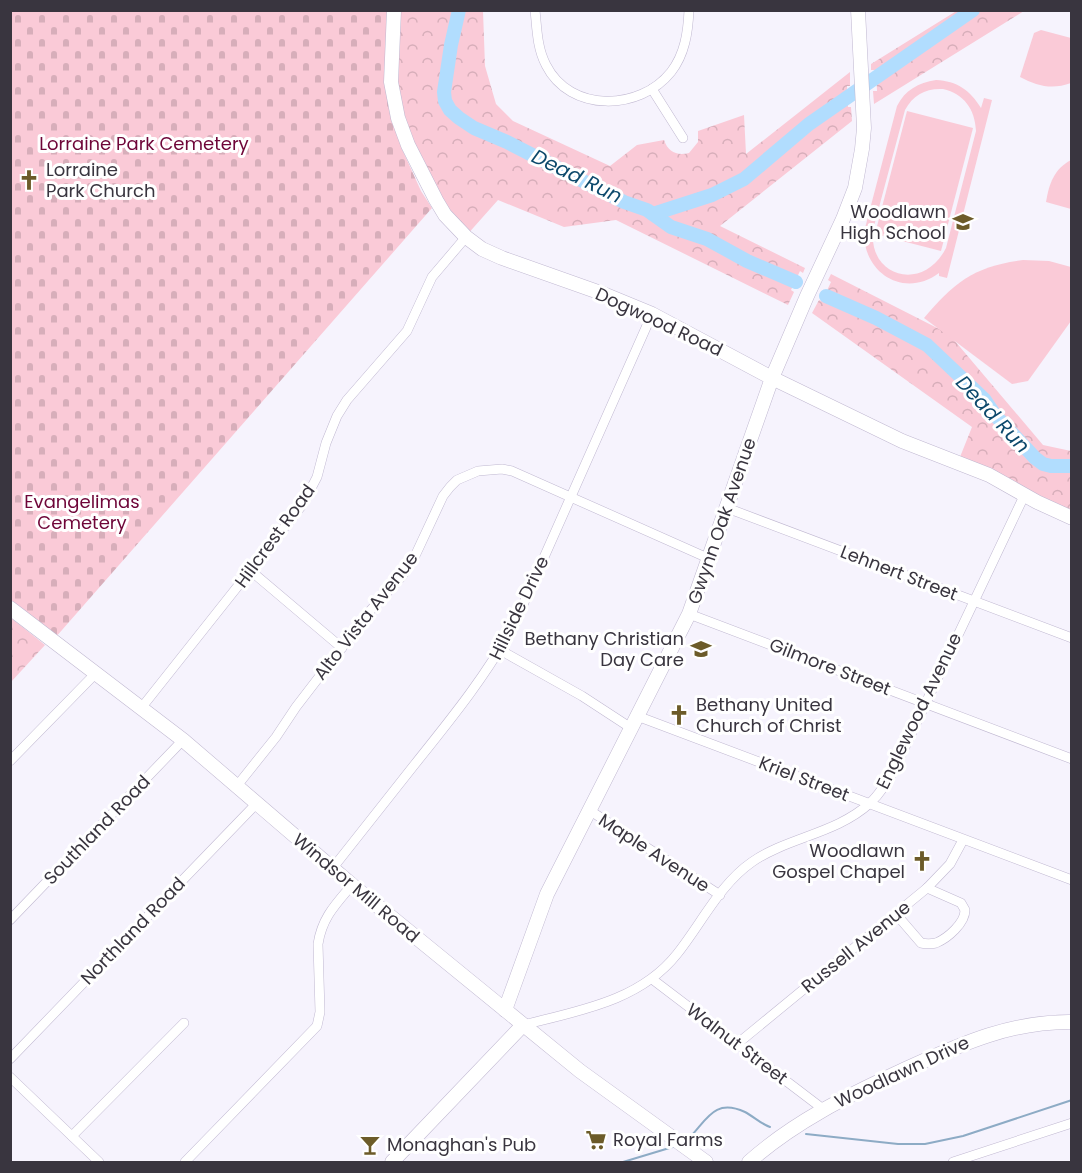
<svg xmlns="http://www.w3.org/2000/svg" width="1082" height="1173" viewBox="0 0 1082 1173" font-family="Poppins,sans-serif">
  <defs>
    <pattern id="cemetery-stones" width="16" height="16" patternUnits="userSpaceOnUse" patternTransform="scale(1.5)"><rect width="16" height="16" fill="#facad7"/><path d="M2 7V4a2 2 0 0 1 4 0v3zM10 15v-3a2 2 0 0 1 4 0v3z" fill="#d7aeba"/></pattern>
    <pattern id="park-crowns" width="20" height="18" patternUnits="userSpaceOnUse" patternTransform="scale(1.5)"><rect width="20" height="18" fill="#facad7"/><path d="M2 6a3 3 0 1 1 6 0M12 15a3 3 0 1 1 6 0" fill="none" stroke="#d7aeba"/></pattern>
  </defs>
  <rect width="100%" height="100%" fill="#f6f3fd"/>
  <polygon fill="url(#cemetery-stones)" points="10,11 389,11 392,117 402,149 421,191 432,208 55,638 11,602"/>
  <g fill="url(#park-crowns)">
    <polygon points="958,10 1024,11 874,104 873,91 877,91 876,70 871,70 871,64"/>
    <path d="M394,11H483L485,66L496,104L513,121L610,166L637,145L664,140C668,152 677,156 689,153L698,142V131L744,115L746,154L850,72V86H847L848,107H851L852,121L720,226L805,268L803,273L800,271L791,290L794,292L788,305L616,220L564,227L498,200L466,236L412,155L391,63Z"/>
    <polygon points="831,274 949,334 1043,445 1071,451 1071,515 958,462 972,427 812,313 819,300 822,301 831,282 828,280"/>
    <polygon points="10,617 45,645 11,682 10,682"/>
  </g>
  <g fill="#facad7" fill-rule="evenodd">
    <path d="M1041,30L1071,38V83C1052,90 1037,86 1020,77L1034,33Z"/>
    <path d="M936,80C957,81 970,90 981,108L984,98L992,100L947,278L939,276V273C904,299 863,273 864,232L897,106C905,90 918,83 936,80ZM943,89C964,94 975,109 976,131L946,248C922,295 864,275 874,226L905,110C913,95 926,88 943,89Z"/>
    <polygon points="907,111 973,128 941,251 875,234"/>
    <path d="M1071,160V209L1046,202C1049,184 1054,169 1071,160Z"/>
    <path d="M1023,260L1049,261L1071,267V321L1028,381L1012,384L924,318C954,282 975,266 1023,260Z"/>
  </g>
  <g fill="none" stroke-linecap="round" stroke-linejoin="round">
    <g stroke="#8dabc5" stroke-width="2">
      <polyline points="806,1134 898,1144 925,1144 963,1136 1072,1100"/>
      <path d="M686,1141C706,1123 712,1097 745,1112C753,1116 761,1124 770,1127"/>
      <polyline points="623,1162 676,1146"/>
    </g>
    <g stroke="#b1ddfe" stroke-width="14">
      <polyline points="459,10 451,45 444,92 445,101 450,110 459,118 474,128 507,142 624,202 647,210 671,227 707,239 747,261 796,282"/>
      <polyline points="653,214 712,195 744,179 809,124 973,10"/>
      <polyline points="826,296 876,318 927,345 984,399 995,415 1035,458 1043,464 1051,466 1072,466"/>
    </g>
    <g stroke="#c0b8d1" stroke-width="10">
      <g id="street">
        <path d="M535,10C537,29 537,48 546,65C570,113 640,111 671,72C685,54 688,32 689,10"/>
        <polyline points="652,89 683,138"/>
        <polyline points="727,508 1072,638"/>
        <polyline points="251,571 342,648"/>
        <polyline points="689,614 1072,759"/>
        <polyline points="500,650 582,696 631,728"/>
        <polyline points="142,707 303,504 317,477 326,443 337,416 347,400 407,331 432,277 466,237"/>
        <polyline points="637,716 1072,880"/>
        <polyline points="10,761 96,673"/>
        <polyline points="236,787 276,737 296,707 369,612 402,576 415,556 443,496 450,487 457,480 478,471 502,469 512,471 710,559"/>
        <polyline points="589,810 720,895"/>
        <path d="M332,869C360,834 387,799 415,764C451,719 486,676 514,625L652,314"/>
        <path d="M896,914L921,943C926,944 931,944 936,943C948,938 965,923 965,910L961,903L927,888"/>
        <polyline points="10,920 183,740"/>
        <polyline points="652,979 823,1109"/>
        <path d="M523,1025C578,1011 640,1001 677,954C701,924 720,884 752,862C788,837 836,834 870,803C880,794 887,782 894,770L1025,494"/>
        <polyline points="737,1044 927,888 950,864 963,840"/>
        <polyline points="10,1059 256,804"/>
        <polyline points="10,1077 99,1162"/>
        <polyline points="72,1136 184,1023"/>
        <path d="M185,1162L317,1026L320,1012L318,944C322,918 335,905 352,885"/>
        <polyline points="953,1162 1072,1123"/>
      </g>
    </g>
    <g stroke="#c0b8d1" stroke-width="15">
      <g id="secondary">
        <polyline points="394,10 391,82 398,118 408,145 436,200 445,215 466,237 482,249 502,258 601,293 652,314 772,378 902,441 989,475 1037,502 1072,518"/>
        <polyline points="10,608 183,740 352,885 580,1071 706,1162"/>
        <polyline points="505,1010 547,894 689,614 772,378 807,296 843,219 855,188 862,149 864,128 858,10"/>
        <polyline points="392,1162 523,1025"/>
        <path d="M749,1162C794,1122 847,1096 901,1071C957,1046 1009,1021 1072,1022"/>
      </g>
    </g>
    <use href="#street" stroke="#fff" stroke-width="9"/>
    <use href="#secondary" stroke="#fff" stroke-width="14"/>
  </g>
  <defs>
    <g id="church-bare" transform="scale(1.62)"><path d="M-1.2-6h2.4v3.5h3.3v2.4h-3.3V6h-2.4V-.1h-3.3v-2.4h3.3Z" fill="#6c5b29" stroke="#fff" stroke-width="2.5" paint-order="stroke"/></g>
    <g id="school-bare" transform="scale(1.62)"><path d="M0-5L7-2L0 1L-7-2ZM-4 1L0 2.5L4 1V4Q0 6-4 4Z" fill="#6c5b29" stroke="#fff" stroke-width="2.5" paint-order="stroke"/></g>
    <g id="supermarket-bare" transform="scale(1.62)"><path d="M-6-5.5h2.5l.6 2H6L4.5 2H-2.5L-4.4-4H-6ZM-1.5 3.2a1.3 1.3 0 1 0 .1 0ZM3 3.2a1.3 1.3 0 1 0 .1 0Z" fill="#6c5b29" stroke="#fff" stroke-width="2.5" paint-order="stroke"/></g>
    <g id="bar-bare" transform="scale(1.62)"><path d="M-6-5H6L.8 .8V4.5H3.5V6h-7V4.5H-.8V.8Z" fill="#6c5b29" stroke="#fff" stroke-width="2.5" paint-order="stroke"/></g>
  </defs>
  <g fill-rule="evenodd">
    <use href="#church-bare" x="29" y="180"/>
    <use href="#school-bare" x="963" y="222"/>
    <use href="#school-bare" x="701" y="649"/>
    <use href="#church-bare" x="679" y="715"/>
    <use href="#church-bare" x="922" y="861"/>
    <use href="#supermarket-bare" x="596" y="1140"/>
    <use href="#bar-bare" x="370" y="1145"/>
  </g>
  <g text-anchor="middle" stroke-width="6" stroke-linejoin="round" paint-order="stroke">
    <g font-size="18" fill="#6e0538" stroke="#fff">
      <text x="144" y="150">Lorraine Park Cemetery</text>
      <text x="82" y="508">Evangelimas<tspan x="82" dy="21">Cemetery</tspan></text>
    </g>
    <g font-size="18" fill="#39353f" stroke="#fff" text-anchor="start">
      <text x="46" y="176">Lorraine<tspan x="46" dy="21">Park Church</tspan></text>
      <text x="946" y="218" text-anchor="end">Woodlawn<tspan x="946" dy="21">High School</tspan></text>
      <text x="684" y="645" text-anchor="end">Bethany Christian<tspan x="684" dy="21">Day Care</tspan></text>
      <text x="696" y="711">Bethany United<tspan x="696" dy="21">Church of Christ</tspan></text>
      <text x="905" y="857" text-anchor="end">Woodlawn<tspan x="905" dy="21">Gospel Chapel</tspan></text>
      <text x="613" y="1146">Royal Farms</text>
      <text x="387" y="1151">Monaghan's Pub</text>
    </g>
    <g font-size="18" fill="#39353f" stroke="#fff">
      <text transform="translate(659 322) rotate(25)" y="6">Dogwood Road</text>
      <text transform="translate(722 521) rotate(-71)" y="6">Gwynn Oak Avenue</text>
      <text transform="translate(275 536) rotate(-54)" y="6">Hillcrest Road</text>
      <text transform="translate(899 573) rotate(21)" y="6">Lehnert Street</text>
      <text transform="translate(519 608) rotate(-64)" y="6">Hillside Drive</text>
      <text transform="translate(366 616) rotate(-52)" y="6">Alto Vista Avenue</text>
      <text transform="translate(830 667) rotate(21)" y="6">Gilmore Street</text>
      <text transform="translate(919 711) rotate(-64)" y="6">Englewood Avenue</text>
      <text transform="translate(804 779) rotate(21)" y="6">Kriel Street</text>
      <text transform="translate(97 830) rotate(-46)" y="6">Southland Road</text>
      <text transform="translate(654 853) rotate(33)" y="6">Maple Avenue</text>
      <text transform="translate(356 888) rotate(40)" y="6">Windsor Mill Road</text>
      <text transform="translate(133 931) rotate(-46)" y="6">Northland Road</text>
      <text transform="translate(856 947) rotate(-39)" y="6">Russell Avenue</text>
      <text transform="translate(737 1044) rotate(37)" y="6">Walnut Street</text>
      <text transform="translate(902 1072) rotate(-25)" y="6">Woodlawn Drive</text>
    </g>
    <g font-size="20" font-style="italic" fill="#0d496c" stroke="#fff">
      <text transform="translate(577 176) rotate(26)" y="7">Dead Run</text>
      <text transform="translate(993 414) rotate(47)" y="7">Dead Run</text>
    </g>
  </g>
  <rect width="1082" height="1173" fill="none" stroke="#39353f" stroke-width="24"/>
</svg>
